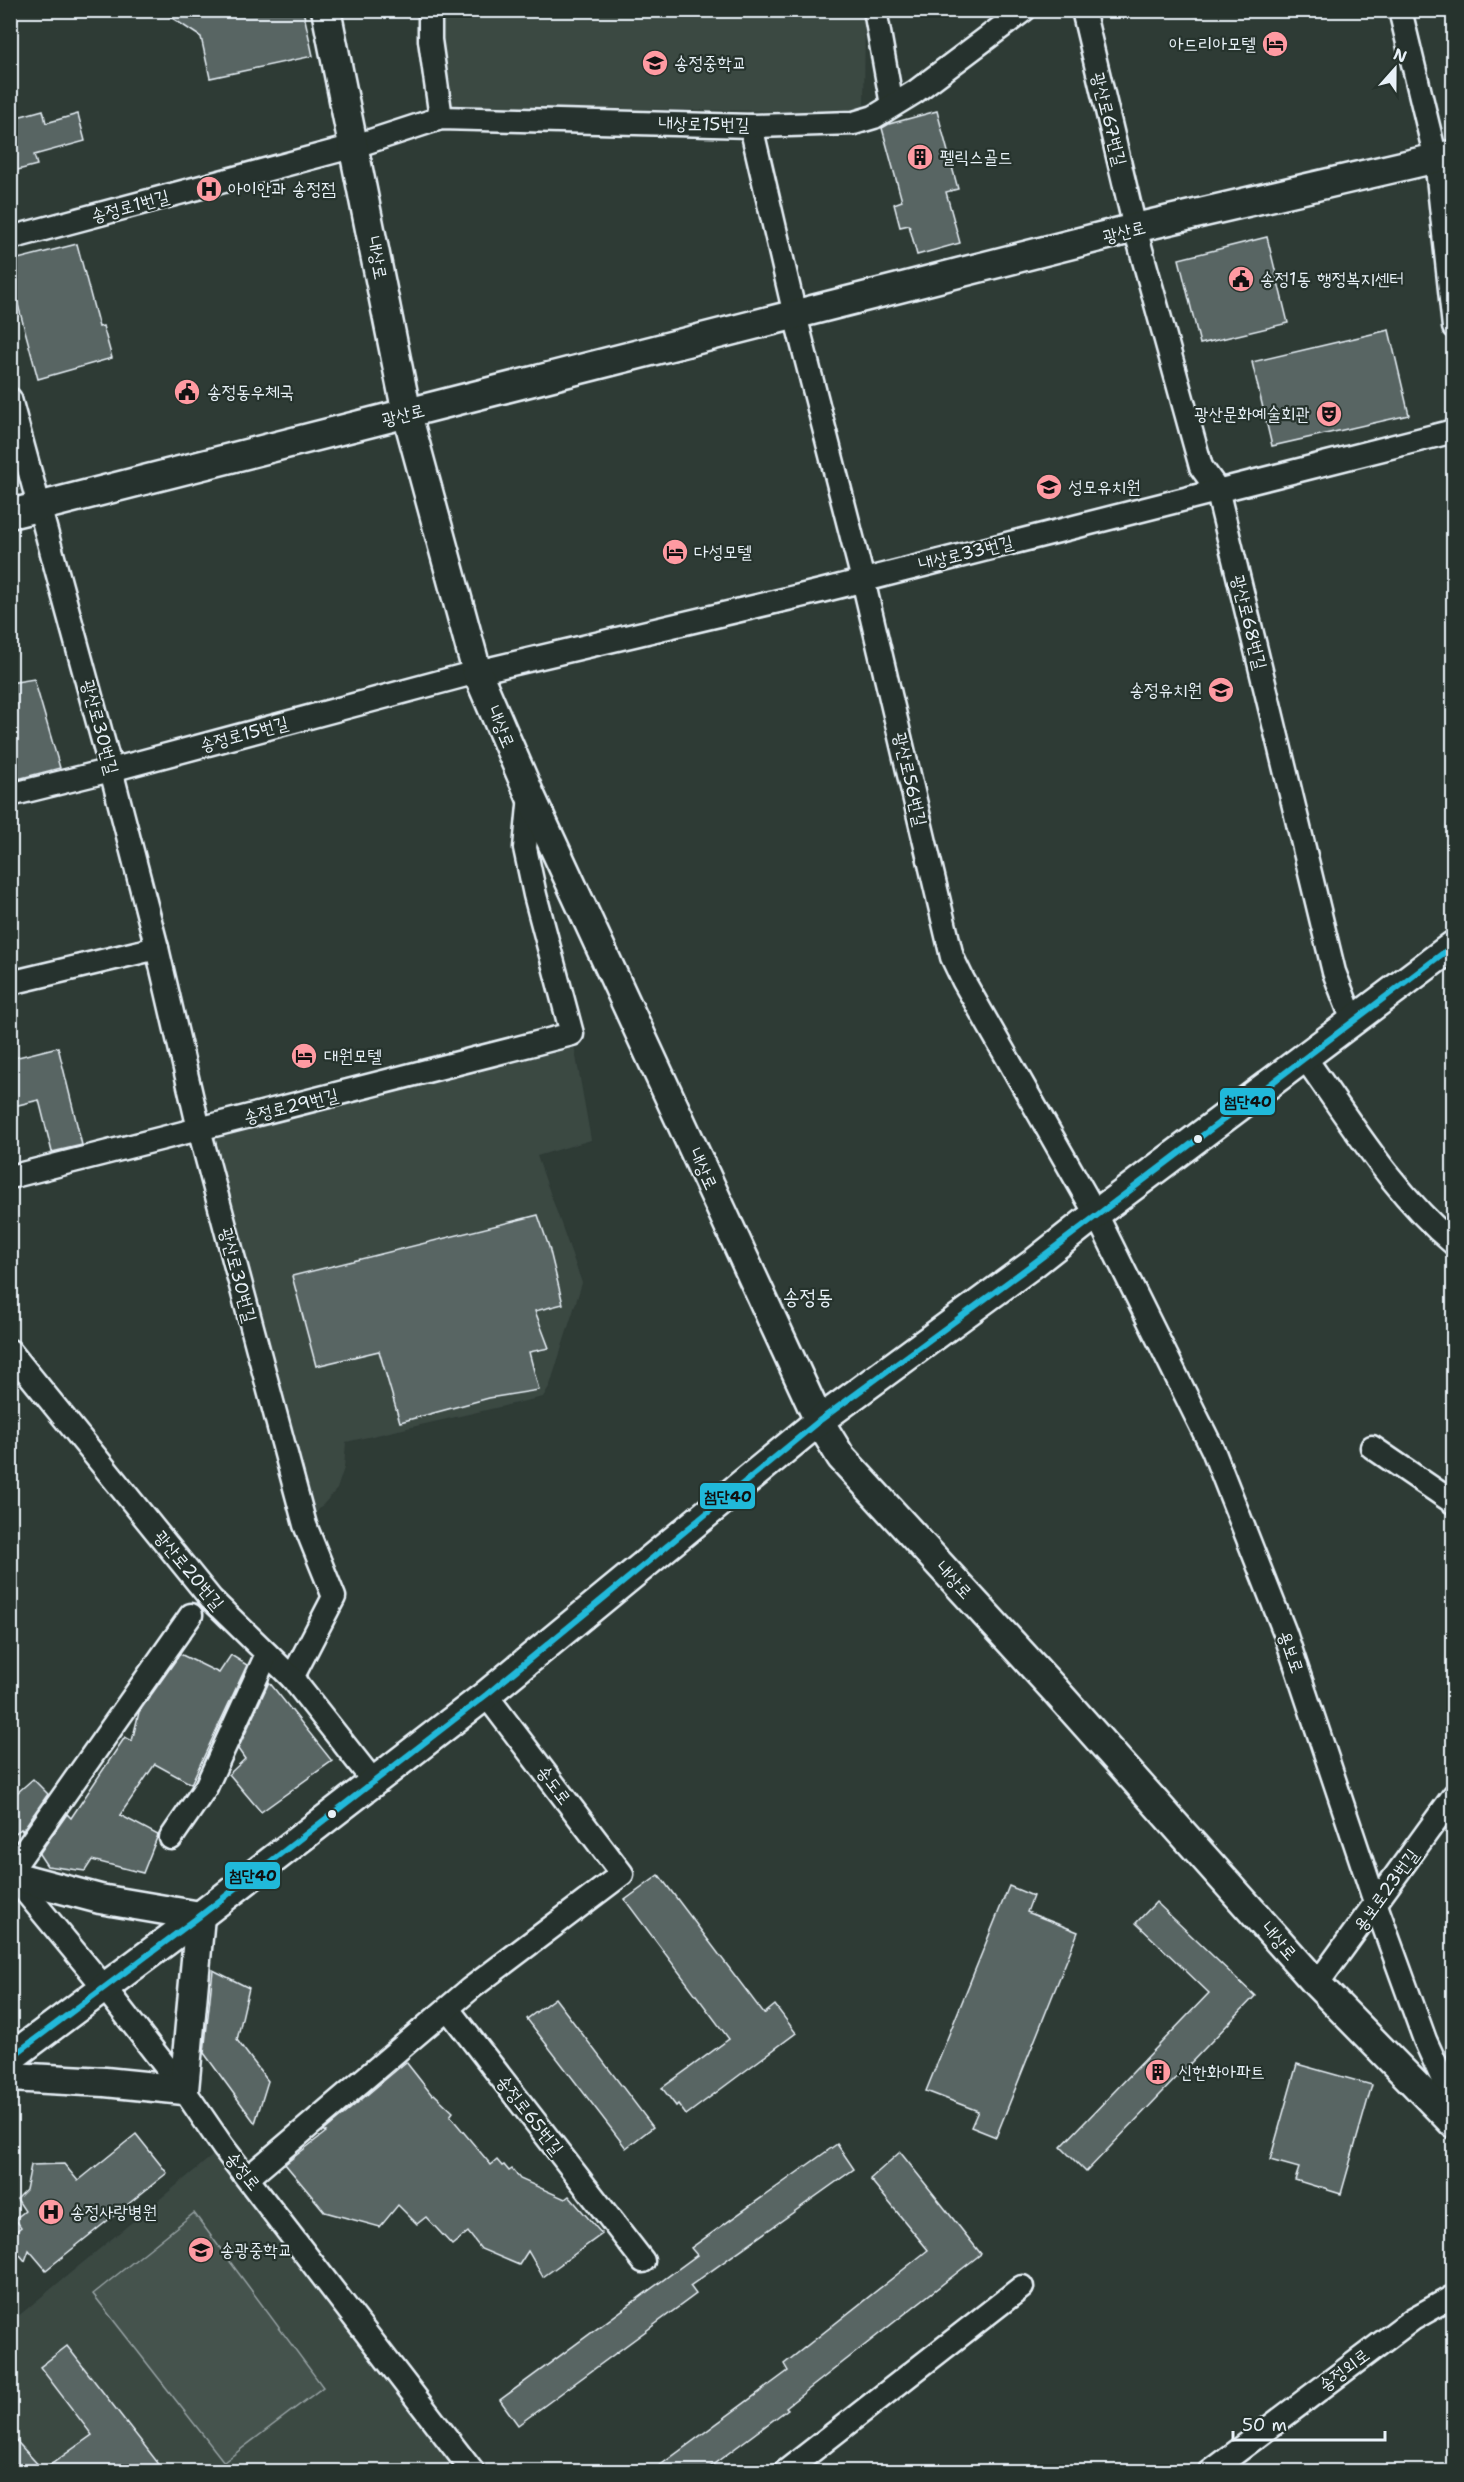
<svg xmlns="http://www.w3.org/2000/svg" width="1464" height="2482" viewBox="0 0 1464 2482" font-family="'Shantell Sans','Poor Story',sans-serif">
  <rect width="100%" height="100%" fill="#2e3b35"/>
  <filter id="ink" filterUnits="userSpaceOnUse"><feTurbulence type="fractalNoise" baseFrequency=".0167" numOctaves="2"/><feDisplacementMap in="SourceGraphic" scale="12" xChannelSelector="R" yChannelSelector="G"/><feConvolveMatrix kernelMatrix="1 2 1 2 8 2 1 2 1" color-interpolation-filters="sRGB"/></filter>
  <g filter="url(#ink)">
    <g fill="#3b4843">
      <polygon points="439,10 865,11 864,110 843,112 450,107"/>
      <polygon points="572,1034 591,1140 537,1156 582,1283 550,1385 543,1397 346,1442 344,1468 337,1489 305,1525 199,1129"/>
      <polygon points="223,2147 473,2472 11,2472 11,2322"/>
    </g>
    <polygon fill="#45524e" stroke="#96a2a3" stroke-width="1.5" points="194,2213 323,2387 224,2462 93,2294"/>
    <g fill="#596563" stroke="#e8f1f8" stroke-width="1.5">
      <polygon points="160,10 303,10 313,56 210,78 201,37"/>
      <polygon points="43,110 46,123 78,114 85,141 34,155 37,165 10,172 10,119"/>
      <polygon points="937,111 958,189 946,192 960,243 917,255 909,225 900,227 894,204 902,201 882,128 889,124"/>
      <polygon points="1267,237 1288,323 1200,344 1179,259"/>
      <polygon points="77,244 99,327 103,326 112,358 38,379 10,275 10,261"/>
      <polygon points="1389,330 1409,415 1272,446 1252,362"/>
      <polygon points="34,679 60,768 10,781 10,683"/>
      <polygon points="58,1047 82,1145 52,1152 39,1100 10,1107 10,1059"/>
      <polygon points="538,1215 549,1247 563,1304 535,1311 549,1348 529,1352 539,1390 489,1398 400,1422 379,1351 316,1366 292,1276"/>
      <polygon points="180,1654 219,1673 231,1655 247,1665 191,1784 155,1764 120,1815 158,1835 143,1873 92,1860 85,1871 47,1866 39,1854 67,1814 71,1818 125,1737 132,1741 139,1712"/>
      <polygon points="269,1682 332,1761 261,1812 229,1774 245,1759 238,1749"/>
      <polygon points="33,1779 48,1794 22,1831 21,1829 10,1837 10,1799"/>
      <polygon points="659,1875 764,2014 775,2005 796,2033 686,2115 678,2104 676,2106 662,2088 729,2039 625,1900"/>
      <polygon points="1009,1886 1033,1896 1027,1912 1078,1932 996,2137 971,2127 978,2111 926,2091"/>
      <polygon points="1156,1902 1255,1996 1086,2172 1061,2147 1209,1993 1136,1923"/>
      <polygon points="213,1970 249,1988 237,2040 268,2081 255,2123 204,2053"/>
      <polygon points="555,1998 653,2127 626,2148 527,2019"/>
      <polygon points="406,2062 432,2095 434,2094 453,2112 450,2116 491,2165 497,2160 502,2166 504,2165 509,2171 512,2169 520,2179 565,2199 569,2196 602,2234 543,2277 528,2251 519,2265 481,2249 468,2232 452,2245 426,2217 417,2224 398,2205 380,2227 325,2212 285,2164 326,2132 324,2131"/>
      <polygon points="1297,2064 1372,2085 1341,2194 1295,2180 1299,2168 1270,2160"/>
      <polygon points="136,2134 167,2173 46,2270 29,2250 25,2261 10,2243 10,2236 21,2227 15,2219 25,2211 17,2199 26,2190 31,2165 64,2164 78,2181"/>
      <polygon points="837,2144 854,2169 690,2286 696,2294 518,2425 500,2400 697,2255 691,2248"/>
      <polygon points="900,2152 981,2254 786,2407 788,2409 703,2472 651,2472 788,2371 784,2364 928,2250 870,2179"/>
      <polygon points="67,2346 165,2472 10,2472 10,2434 43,2470 92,2435 40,2367"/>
    </g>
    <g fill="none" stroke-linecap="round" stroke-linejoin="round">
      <g stroke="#e8f1f8" stroke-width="27">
        <g id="minor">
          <polyline points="430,10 430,40 441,118"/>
          <polyline points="875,10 892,105"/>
          <polyline points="1083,10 1135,228 1201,467 1217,489 1334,972 1353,1021"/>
          <polyline points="1400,10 1436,159 1454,327"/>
          <polyline points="751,126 795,315 863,580 952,957 963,980 1096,1214 1213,1450 1285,1633 1376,1905 1425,2040 1454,2104"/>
          <polyline points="10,238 355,146 441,118 751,126 854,123 874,117 915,92 1024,10"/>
          <polyline points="10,399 111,770 157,948 199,1129 305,1525 334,1597 292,1678"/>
          <polyline points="10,795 111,770 477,672 821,591 1454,431"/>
          <polyline points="10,983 157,948"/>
          <path d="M1305,1058C1351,1122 1393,1193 1454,1244"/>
          <polyline points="10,1177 572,1034 535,895 525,848 530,795"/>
          <polyline points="10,1351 211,1599 292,1678 374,1782"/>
          <polyline points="1372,1447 1454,1503"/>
          <polyline points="171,1838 206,1787 267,1654"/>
          <polyline points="10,1872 191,1615"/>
          <polyline points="10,1873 104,1987 184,2090 223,2147 473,2472"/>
          <polyline points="1317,1984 1454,1795"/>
          <polyline points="448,2009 643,2261"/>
          <polyline points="249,2177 470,1989 622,1874 486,1695"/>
          <polyline points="785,2472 1022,2287"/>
          <polyline points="1210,2472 1413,2319 1454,2296"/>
        </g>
      </g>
      <g stroke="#e8f1f8" stroke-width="33">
        <g id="major">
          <polyline points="326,10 407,414 477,672 530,795 819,1421 841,1457 1054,1689 1317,1984 1454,2124"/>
          <polyline points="10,514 1135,228 1454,154"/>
          <polyline points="10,2058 200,1916 486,1695 819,1421 1034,1263 1096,1214 1454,945"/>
          <polyline points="10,2077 105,2082 184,2090 200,1916 100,1899 13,1876"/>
        </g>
      </g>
      <use href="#minor" stroke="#26332d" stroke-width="22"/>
      <use href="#major" stroke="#26332d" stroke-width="28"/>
      <g stroke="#26332d" stroke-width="10">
        <polyline id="bus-1" points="10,2058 200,1916 486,1695 819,1421 1034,1263 1454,945"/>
      </g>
      <use href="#bus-1" stroke="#20b9da" stroke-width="6"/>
    </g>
  </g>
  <defs>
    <g id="hotel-disc" transform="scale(1.35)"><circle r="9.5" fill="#ff9aa2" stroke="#26332d"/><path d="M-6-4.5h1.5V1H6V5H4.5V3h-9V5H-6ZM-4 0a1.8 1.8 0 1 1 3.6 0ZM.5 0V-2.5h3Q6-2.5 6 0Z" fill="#111"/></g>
    <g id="school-disc" transform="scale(1.35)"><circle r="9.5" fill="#ff9aa2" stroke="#26332d"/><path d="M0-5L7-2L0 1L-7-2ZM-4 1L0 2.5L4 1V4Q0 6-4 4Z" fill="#111"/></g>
    <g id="building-disc" transform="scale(1.35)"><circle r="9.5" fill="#ff9aa2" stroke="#26332d"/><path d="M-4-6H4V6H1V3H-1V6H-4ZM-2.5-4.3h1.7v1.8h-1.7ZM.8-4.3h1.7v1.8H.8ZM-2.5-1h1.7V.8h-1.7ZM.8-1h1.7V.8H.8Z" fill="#111"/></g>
    <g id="hospital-disc" transform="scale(1.35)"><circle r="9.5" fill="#ff9aa2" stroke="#26332d"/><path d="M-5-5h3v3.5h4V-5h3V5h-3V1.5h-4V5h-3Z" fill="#111"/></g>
    <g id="civic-disc" transform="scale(1.35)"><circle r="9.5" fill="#ff9aa2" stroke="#26332d"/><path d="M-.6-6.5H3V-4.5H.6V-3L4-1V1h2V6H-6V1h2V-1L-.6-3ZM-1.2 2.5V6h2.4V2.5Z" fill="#111"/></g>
    <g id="theatre-disc" transform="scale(1.35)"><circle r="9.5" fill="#ff9aa2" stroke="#26332d"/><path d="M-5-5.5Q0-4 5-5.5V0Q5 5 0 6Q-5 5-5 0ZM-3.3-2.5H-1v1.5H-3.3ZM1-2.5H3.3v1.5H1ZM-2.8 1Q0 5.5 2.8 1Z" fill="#111"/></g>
  </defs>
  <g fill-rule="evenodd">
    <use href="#hotel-disc" x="1275" y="44"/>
    <use href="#school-disc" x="655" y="63"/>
    <use href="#building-disc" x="920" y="157"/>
    <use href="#hospital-disc" x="209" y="189"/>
    <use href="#civic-disc" x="1241" y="279"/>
    <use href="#civic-disc" x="187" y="392"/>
    <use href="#theatre-disc" x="1329" y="414"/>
    <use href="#school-disc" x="1049" y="487"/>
    <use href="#hotel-disc" x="675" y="552"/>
    <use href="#school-disc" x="1221" y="690"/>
    <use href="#hotel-disc" x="304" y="1056"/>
    <use href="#building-disc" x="1158" y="2072"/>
    <use href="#hospital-disc" x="51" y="2212"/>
    <use href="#school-disc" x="201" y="2250"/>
  </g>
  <g fill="#e8f1f8" stroke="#26332d" stroke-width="2">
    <circle cx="1198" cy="1139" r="5"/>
    <circle cx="332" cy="1814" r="5"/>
  </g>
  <g text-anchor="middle" stroke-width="4.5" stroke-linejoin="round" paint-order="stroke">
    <g font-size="18" fill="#e8f1f8" stroke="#26332d" text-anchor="start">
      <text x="1256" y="50" text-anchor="end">아드리아모텔</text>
      <text x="674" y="69">송정중학교</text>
      <text x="940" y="163">펠릭스골드</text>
      <text x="228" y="195">아이안과 송정점</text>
      <text x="1260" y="285">송정1동 행정복지센터</text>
      <text x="207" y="398">송정동우체국</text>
      <text x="1310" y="420" text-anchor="end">광산문화예술회관</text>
      <text x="1068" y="493">성모유치원</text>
      <text x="694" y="558">다성모텔</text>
      <text x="1202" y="696" text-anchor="end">송정유치원</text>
      <text x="324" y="1062">대원모텔</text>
      <text x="1178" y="2078">신한화아파트</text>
      <text x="70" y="2218">송정사랑병원</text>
      <text x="220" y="2256">송광중학교</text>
    </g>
    <g font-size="18" fill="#e8f1f8" stroke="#26332d">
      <text transform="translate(1109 119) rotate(76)" y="6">광산로67번길</text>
      <text transform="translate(704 124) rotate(1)" y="6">내상로15번길</text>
      <text transform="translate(130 206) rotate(-15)" y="6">송정로1번길</text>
      <text transform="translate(1124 232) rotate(-14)" y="6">광산로</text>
      <text transform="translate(377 258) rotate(79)" y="6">내상로</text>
      <text transform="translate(403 415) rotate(-14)" y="6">광산로</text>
      <text transform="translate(966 553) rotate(-14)" y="6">내상로33번길</text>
      <text transform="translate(1249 622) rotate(76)" y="6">광산로68번길</text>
      <text transform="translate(100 727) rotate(75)" y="6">광산로30번길</text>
      <text transform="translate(501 727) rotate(67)" y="6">내상로</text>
      <text transform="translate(244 734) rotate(-15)" y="6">송정로15번길</text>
      <text transform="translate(910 779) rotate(77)" y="6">광산로56번길</text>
      <text transform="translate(291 1106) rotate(-14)" y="6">송정로29번길</text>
      <text transform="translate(703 1169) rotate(65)" y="6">내상로</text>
      <text transform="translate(238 1275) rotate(75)" y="6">광산로30번길</text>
      <text transform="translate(189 1570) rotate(50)" y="6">광산로20번길</text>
      <text transform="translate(954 1580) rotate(47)" y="6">내상로</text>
      <text transform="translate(1291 1652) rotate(71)" y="6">용보로</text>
      <text transform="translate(554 1785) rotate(53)" y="6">송도로</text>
      <text transform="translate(1386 1890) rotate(-54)" y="6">용보로23번길</text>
      <text transform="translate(1279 1941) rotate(49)" y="6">내상로</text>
      <text transform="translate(530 2115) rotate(52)" y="6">송정로65번길</text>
      <text transform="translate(243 2171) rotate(51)" y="6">송정로</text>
      <text transform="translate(1344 2370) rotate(-37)" y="6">송정외로</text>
    </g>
    <g font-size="21" fill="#e8f1f8" stroke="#26332d">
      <text x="808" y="1304">송정동</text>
    </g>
  </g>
  <g stroke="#26332d" stroke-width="2">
    <rect x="1219" y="1087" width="57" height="29" rx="6" fill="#20b9da"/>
    <rect x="699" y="1482" width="57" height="28" rx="6" fill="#20b9da"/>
    <rect x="224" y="1861" width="57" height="29" rx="6" fill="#20b9da"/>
  </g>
  <g font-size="16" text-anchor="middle" font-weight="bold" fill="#111">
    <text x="1248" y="1107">첨단40</text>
    <text x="728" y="1502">첨단40</text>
    <text x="253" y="1881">첨단40</text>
  </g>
  <rect width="1464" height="2482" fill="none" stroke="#26332d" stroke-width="36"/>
  <rect x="18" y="18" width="1428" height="2446" fill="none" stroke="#e8f1f8" stroke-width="2" filter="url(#ink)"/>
  <g transform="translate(1395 69) rotate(21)" stroke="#26332d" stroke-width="4.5" paint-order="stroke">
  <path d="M0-4.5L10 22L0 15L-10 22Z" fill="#e8f1f8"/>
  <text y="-9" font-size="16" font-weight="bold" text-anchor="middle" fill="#e8f1f8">N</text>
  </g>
  <path d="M1233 2431v9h152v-9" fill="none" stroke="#e8f1f8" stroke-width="3"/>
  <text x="1242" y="2431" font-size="18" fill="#e8f1f8" stroke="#26332d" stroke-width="4.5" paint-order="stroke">50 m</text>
</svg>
